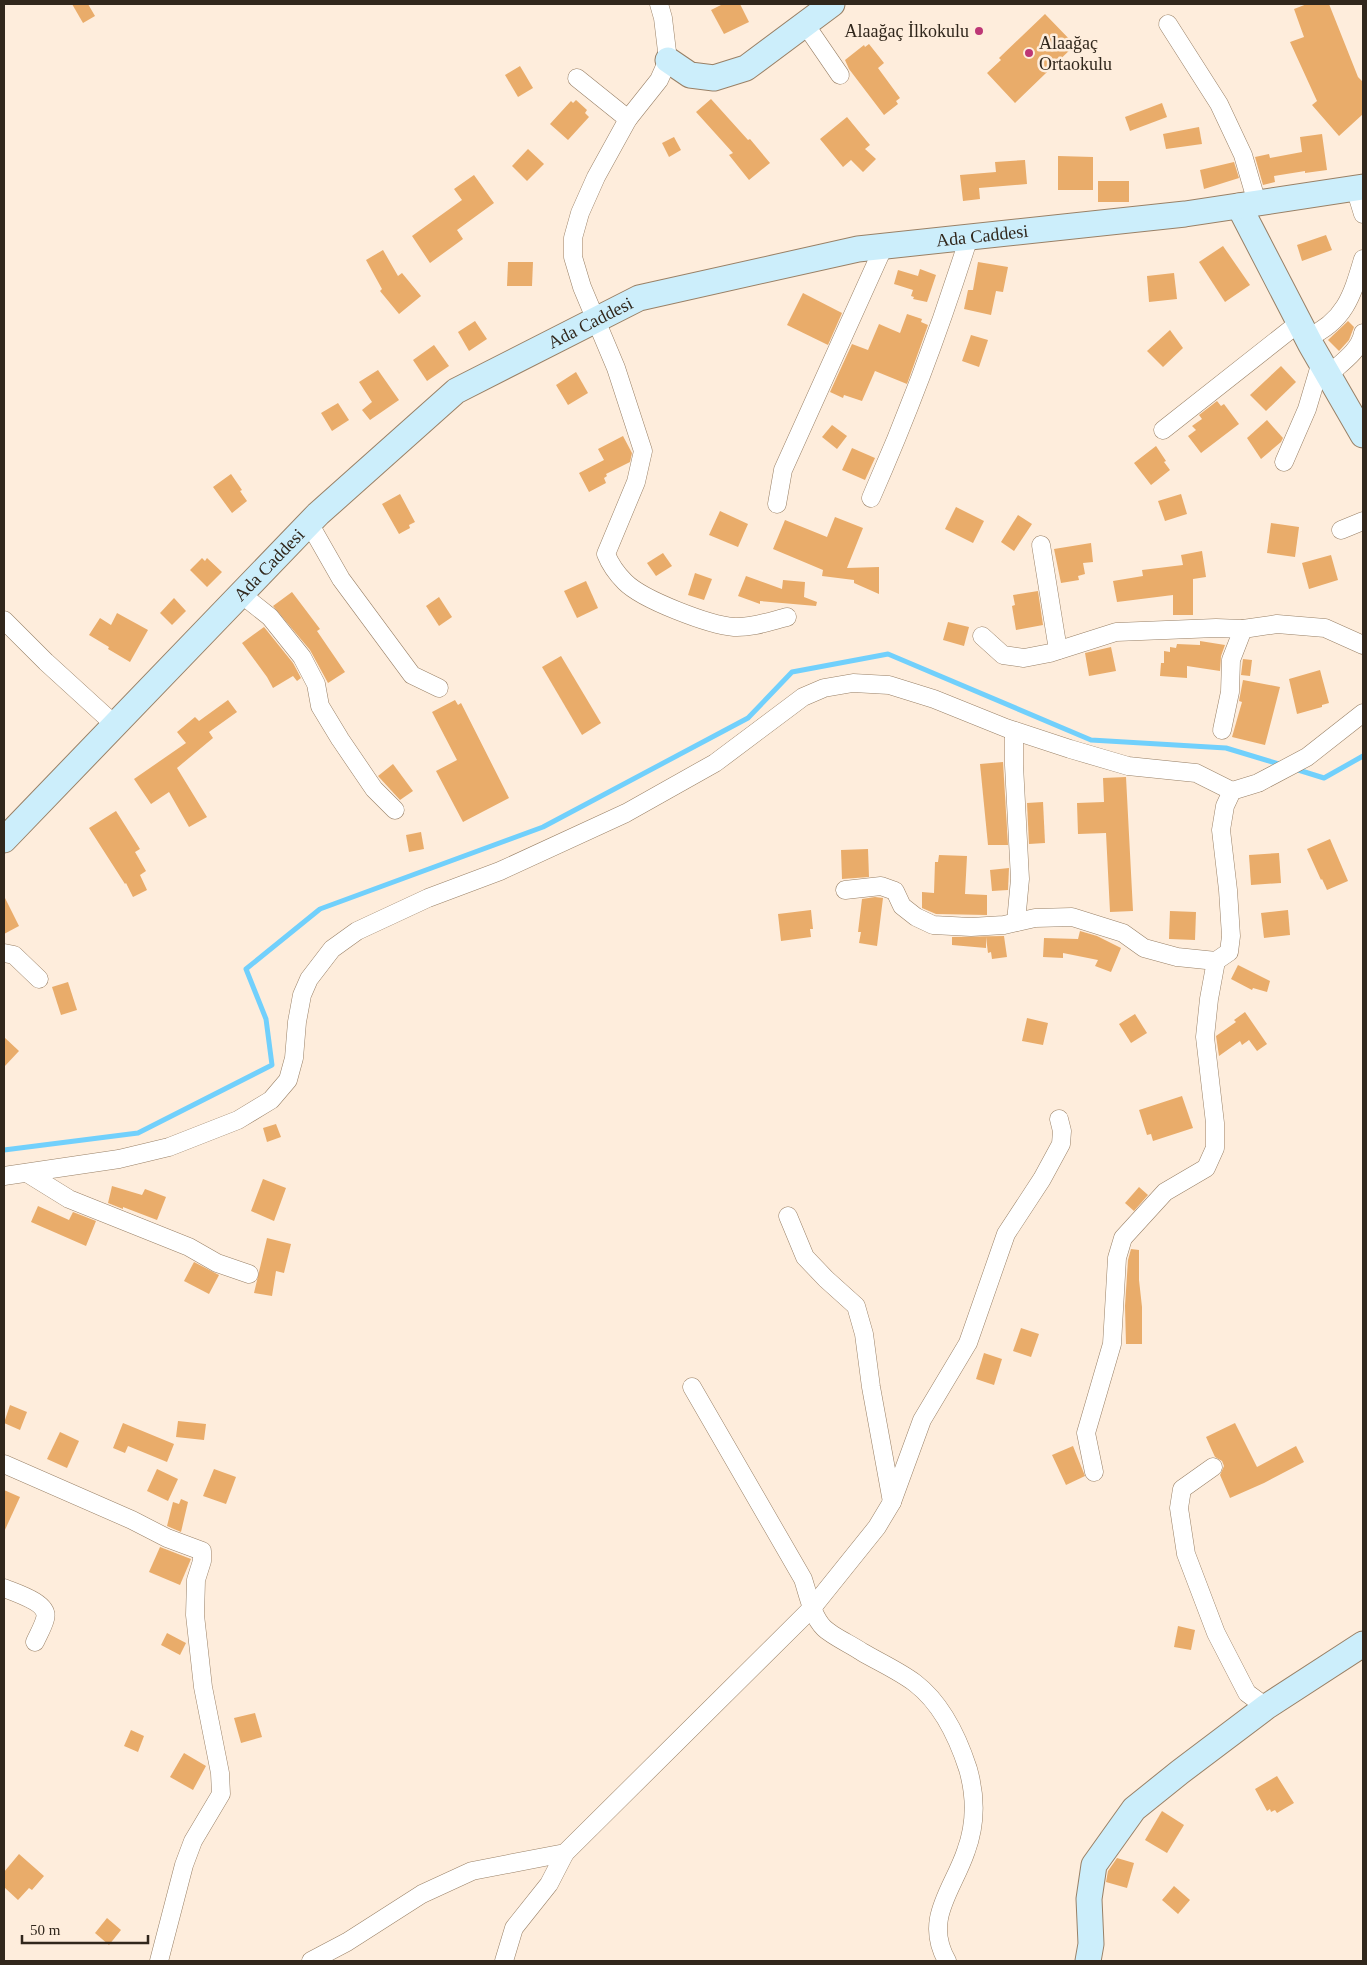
<svg xmlns="http://www.w3.org/2000/svg" width="1367" height="1965" viewBox="0 0 1367 1965" font-family="Georgia,serif">
  <rect width="100%" height="100%" fill="#feeddc"/>
  <g fill="none" stroke-linecap="round" stroke-linejoin="round">
    <g stroke="#71d0fc" stroke-width="5">
      <polyline points="1295,769 1324,778 1363,756"/>
      <polyline points="4,1150 138,1133 272,1065 266,1019 246,969 320,909 543,827 748,718 792,672 888,654 1091,740 1226,748 1282,765"/>
    </g>
  </g>
  <g fill="#e9ac6a">
    <polygon points="72,4 88,4 95,16 83,23"/>
    <polygon points="723,4 740,4 749,22 724,34 711,10"/>
    <polygon points="1307,4 1329,4 1358,77 1363,82 1363,114 1339,136 1312,105 1317,101 1290,42 1304,37 1294,9"/>
    <polygon points="1045,14 1075,45 1015,103 987,73 1001,60 999,58"/>
    <polygon points="869,44 884,63 878,68 900,98 896,101 898,104 884,115 849,69 845,60 864,45 865,47"/>
    <polygon points="520,66 533,88 518,97 505,75"/>
    <polygon points="711,99 748,140 750,139 770,163 749,180 729,155 733,153 696,112"/>
    <polygon points="576,100 587,110 585,113 589,117 568,140 550,124 571,101 573,103"/>
    <polygon points="1162,103 1167,117 1130,131 1125,117"/>
    <polygon points="847,117 870,145 865,149 876,159 863,172 851,160 843,167 820,139"/>
    <polygon points="1199,127 1202,144 1166,149 1163,134"/>
    <polygon points="1322,134 1327,170 1305,173 1305,171 1274,176 1275,182 1263,185 1255,157 1269,154 1270,158 1302,152 1300,137"/>
    <polygon points="674,137 681,150 669,157 662,143"/>
    <polygon points="528,149 544,164 527,181 512,166"/>
    <polygon points="1058,156 1093,157 1093,190 1058,190"/>
    <polygon points="1025,160 1027,184 979,188 980,199 963,201 960,175 996,172 995,162"/>
    <polygon points="1234,162 1239,178 1204,189 1200,170"/>
    <polygon points="474,175 494,203 457,230 463,239 430,263 412,236 462,200 454,189"/>
    <rect x="1098" y="181" width="31" height="21"/>
    <polygon points="1326,235 1332,250 1302,261 1297,245"/>
    <polygon points="1223,246 1250,285 1225,302 1199,262"/>
    <polygon points="383,250 398,276 402,273 421,296 399,314 380,291 382,289 366,260"/>
    <polygon points="508,262 533,262 532,286 507,286"/>
    <polygon points="978,262 1008,267 1003,292 996,291 991,315 964,309 968,290 973,290"/>
    <polygon points="920,269 936,275 927,302 913,299 914,297 911,296 913,290 894,284 898,270 918,276"/>
    <polygon points="1174,273 1177,299 1149,302 1147,276"/>
    <polygon points="803,293 842,313 828,345 787,325"/>
    <polygon points="907,314 922,319 921,322 928,325 907,384 875,371 862,401 844,395 843,398 830,392 852,344 868,350 879,324 900,333"/>
    <polygon points="475,321 487,339 469,351 458,332"/>
    <polygon points="1348,321 1354,327 1349,340 1339,351 1328,340"/>
    <polygon points="1170,330 1183,348 1163,367 1147,351"/>
    <polygon points="971,335 988,340 979,367 962,361"/>
    <polygon points="434,345 449,366 427,381 413,360"/>
    <polygon points="1281,366 1296,382 1266,411 1250,395"/>
    <polygon points="378,370 399,400 370,420 362,410 372,402 359,382"/>
    <polygon points="576,372 588,393 568,405 556,385"/>
    <polygon points="1217,401 1221,406 1224,404 1239,424 1201,453 1188,436 1196,430 1192,426 1202,419 1199,415"/>
    <polygon points="338,403 349,420 332,431 321,413"/>
    <polygon points="1267,420 1283,438 1281,442 1261,459 1247,438"/>
    <polygon points="832,425 847,436 837,449 822,437"/>
    <polygon points="623,436 632,453 630,462 606,474 607,476 604,478 606,483 589,492 579,473 604,460 598,449"/>
    <polygon points="1156,446 1166,461 1164,462 1170,470 1151,485 1134,463"/>
    <polygon points="852,448 875,458 865,480 842,470"/>
    <polygon points="231,474 242,490 240,491 247,501 232,513 213,487"/>
    <polygon points="400,494 415,522 409,525 410,528 399,534 382,504"/>
    <polygon points="1181,494 1187,514 1165,521 1158,501"/>
    <polygon points="956,507 984,521 973,543 945,529"/>
    <polygon points="720,511 748,524 738,547 709,535"/>
    <polygon points="1018,515 1032,524 1014,551 1001,542"/>
    <polygon points="835,517 863,528 847,568 879,567 879,594 854,583 854,580 822,576 823,570 773,549 785,520 827,537"/>
    <polygon points="1271,523 1299,527 1295,557 1267,553"/>
    <polygon points="1091,543 1093,562 1083,563 1085,574 1078,576 1079,580 1061,583 1054,549"/>
    <polygon points="1202,551 1206,577 1193,579 1193,615 1173,615 1173,595 1117,602 1113,581 1143,576 1142,570 1183,565 1181,555"/>
    <polygon points="663,553 672,566 656,576 647,563"/>
    <polygon points="1331,555 1338,580 1309,589 1302,563"/>
    <polygon points="202,558 205,561 207,558 222,572 207,587 190,570"/>
    <polygon points="695,573 712,579 704,600 688,595"/>
    <polygon points="746,576 782,589 783,580 805,582 804,597 817,602 816,606 760,601 760,604 738,596"/>
    <polygon points="586,581 598,608 577,618 564,591"/>
    <polygon points="1038,591 1043,625 1016,630 1012,606 1015,605 1013,595"/>
    <polygon points="292,592 320,629 317,631 345,672 328,683 310,650 273,606"/>
    <polygon points="439,597 452,617 439,626 426,606"/>
    <polygon points="174,598 186,611 172,625 160,613"/>
    <polygon points="117,613 148,630 130,662 108,649 109,647 89,635 100,618 111,625"/>
    <polygon points="948,622 969,627 964,646 943,640"/>
    <polygon points="264,627 293,663 301,678 297,681 293,676 273,688 267,677 242,643"/>
    <polygon points="1200,641 1225,645 1221,656 1220,671 1187,666 1187,678 1160,676 1161,663 1164,663 1164,651 1170,652 1170,647 1176,648 1177,644 1200,645"/>
    <polygon points="1111,647 1116,671 1089,676 1085,653"/>
    <polygon points="561,656 601,723 582,735 542,667"/>
    <polygon points="1243,659 1252,660 1250,676 1241,675"/>
    <polygon points="1320,670 1329,703 1322,705 1322,707 1297,714 1289,679"/>
    <polygon points="1243,680 1280,687 1265,745 1232,737 1242,702 1239,701"/>
    <polygon points="228,700 237,712 209,732 213,738 177,768 207,817 189,827 169,792 151,804 134,779 186,743 177,732 195,717 199,721"/>
    <polygon points="455,700 458,705 461,703 509,798 463,822 436,771 457,760 432,712"/>
    <polygon points="1003,762 1008,845 988,845 980,764"/>
    <polygon points="393,764 413,791 400,800 378,776"/>
    <polygon points="1126,777 1133,911 1110,912 1106,833 1078,834 1077,803 1104,802 1103,778"/>
    <polygon points="1043,802 1045,843 1029,844 1027,803"/>
    <polygon points="116,811 140,849 135,852 146,871 140,875 147,890 133,897 126,883 125,884 89,828"/>
    <polygon points="421,832 424,849 409,852 406,835"/>
    <polygon points="1330,839 1348,881 1327,890 1322,879 1321,880 1307,849"/>
    <polygon points="868,849 869,877 842,879 841,850"/>
    <polygon points="1279,853 1281,883 1251,885 1249,855"/>
    <polygon points="939,855 967,856 965,894 987,895 987,915 936,914 922,908 922,892 934,893 935,862 938,862"/>
    <polygon points="1009,868 1008,890 992,891 990,870"/>
    <polygon points="4,896 19,926 4,934"/>
    <polygon points="875,897 883,898 877,946 859,943 861,932 858,932 862,899"/>
    <polygon points="811,910 813,929 810,929 811,937 781,941 778,914"/>
    <polygon points="1288,910 1290,935 1264,938 1261,913"/>
    <polygon points="1170,911 1196,912 1195,940 1169,939"/>
    <polygon points="1080,931 1097,936 1121,948 1111,972 1095,966 1098,960 1063,953 1063,958 1043,957 1044,938 1078,939"/>
    <polygon points="1004,936 1007,957 992,959 991,952 988,953 986,937 986,948 952,945 952,937"/>
    <polygon points="1238,965 1270,981 1267,992 1253,988 1252,990 1231,979"/>
    <polygon points="68,982 77,1010 61,1015 52,987"/>
    <polygon points="1245,1012 1267,1044 1257,1051 1249,1040 1242,1045 1240,1041 1219,1056 1216,1036 1236,1022 1234,1020"/>
    <polygon points="1135,1014 1147,1033 1131,1043 1119,1024"/>
    <polygon points="1027,1018 1048,1023 1043,1045 1022,1041"/>
    <polygon points="4,1037 19,1051 4,1067"/>
    <polygon points="1182,1096 1193,1128 1153,1141 1151,1134 1147,1135 1139,1110"/>
    <polygon points="276,1124 281,1137 267,1142 263,1128"/>
    <polygon points="263,1179 286,1188 274,1221 251,1211"/>
    <polygon points="112,1186 142,1195 145,1189 166,1197 157,1220 123,1207 123,1209 108,1203"/>
    <polygon points="1139,1187 1148,1195 1134,1211 1125,1203"/>
    <polygon points="38,1206 69,1220 73,1212 96,1221 86,1246 31,1222"/>
    <polygon points="267,1238 291,1244 284,1273 276,1271 272,1296 254,1293"/>
    <polygon points="1131,1249 1139,1250 1139,1280 1142,1307 1142,1344 1126,1344 1125,1306 1128,1260"/>
    <polygon points="194,1262 219,1275 209,1294 184,1281"/>
    <polygon points="1021,1328 1039,1334 1031,1357 1013,1351"/>
    <polygon points="984,1353 1002,1359 994,1385 976,1379"/>
    <polygon points="10,1405 27,1412 20,1430 4,1423"/>
    <polygon points="178,1421 206,1424 204,1440 176,1437"/>
    <polygon points="123,1423 174,1444 167,1462 128,1446 125,1453 113,1448"/>
    <polygon points="1235,1423 1257,1467 1296,1446 1304,1462 1264,1483 1230,1498 1220,1475 1224,1466 1222,1461 1215,1457 1206,1437"/>
    <polygon points="60,1432 79,1441 67,1468 47,1459"/>
    <polygon points="1073,1446 1085,1476 1066,1485 1052,1455"/>
    <polygon points="157,1469 178,1479 168,1501 147,1491"/>
    <polygon points="214,1469 236,1477 226,1504 203,1496"/>
    <polygon points="4,1490 20,1497 4,1532"/>
    <polygon points="181,1499 188,1502 181,1532 167,1526 173,1502 179,1504"/>
    <polygon points="160,1547 191,1559 180,1585 149,1572"/>
    <polygon points="1178,1626 1195,1630 1191,1650 1174,1647"/>
    <polygon points="167,1633 186,1643 180,1655 161,1645"/>
    <polygon points="255,1713 262,1737 241,1743 234,1718"/>
    <polygon points="131,1730 144,1736 138,1752 124,1746"/>
    <polygon points="184,1753 206,1766 193,1790 170,1777"/>
    <polygon points="1277,1776 1294,1803 1277,1813 1275,1810 1271,1812 1270,1809 1267,1811 1255,1789"/>
    <polygon points="1162,1811 1184,1825 1167,1853 1145,1840"/>
    <polygon points="19,1854 44,1876 32,1890 29,1888 18,1900 4,1887 4,1872"/>
    <polygon points="1117,1858 1134,1863 1127,1888 1106,1882 1108,1871"/>
    <polygon points="1174,1886 1190,1900 1178,1914 1162,1900"/>
    <polygon points="107,1918 121,1930 109,1945 95,1933"/>
  </g>
  <g fill="none" stroke-linecap="round" stroke-linejoin="round">
    <g stroke="#998066" stroke-width="19">
      <g id="street">
        <path d="M659,4L663,18L668,60L659,80L628,119L596,177L580,213L573,238V257L582,287L616,368L643,451L636,482L606,554C610,564 617,574 625,582C643,600 709,625 734,627C751,628 771,621 787,617"/>
        <polyline points="805,24 840,75"/>
        <polyline points="1168,24 1219,104 1243,155 1257,203"/>
        <polyline points="577,78 628,119"/>
        <polyline points="1355,188 1363,214"/>
        <path d="M1307,338C1345,321 1352,296 1363,259"/>
        <path d="M1328,375C1341,363 1360,351 1363,333"/>
        <polyline points="1163,430 1300,322"/>
        <polyline points="1284,462 1307,409 1321,362"/>
        <path d="M871,498C909,412 941,326 969,237"/>
        <polyline points="777,504 783,470 884,246"/>
        <polyline points="309,523 341,579 412,675 439,688"/>
        <polyline points="1341,530 1363,521"/>
        <polyline points="1041,545 1058,650"/>
        <polyline points="241,594 270,617 302,657 316,684 320,706 340,739 374,789 395,810"/>
        <polyline points="4,620 46,662 115,725"/>
        <polyline points="982,636 1003,655 1024,658 1050,653 1116,632 1216,628 1243,629 1277,624 1325,628 1363,645"/>
        <polyline points="1222,730 1230,692 1231,660 1243,629"/>
        <polyline points="1014,731 1014,765 1020,879 1016,922"/>
        <polyline points="845,890 881,886 895,891 902,906 916,917 933,925 971,927 1004,925 1035,918 1072,917 1123,933 1144,948 1177,957 1216,961 1229,952 1231,936 1228,890 1221,830 1225,806 1232,791 1258,783 1307,757 1363,713"/>
        <polyline points="4,953 14,955 39,979"/>
        <polyline points="27,1173 69,1199 189,1247 217,1263 249,1274"/>
        <polyline points="4,1176 119,1159 169,1147 238,1120 271,1100 288,1080 294,1058 297,1022 302,995 309,979 332,949 357,931 428,898 500,871 626,813 715,763 803,697 824,688 853,683 889,685 934,699 1006,728 1070,749 1128,766 1196,773 1232,791"/>
        <polyline points="788,1216 805,1257 826,1279 856,1306 864,1334 871,1387 892,1502"/>
        <path d="M692,1387L803,1579C808,1594 812,1616 824,1628C832,1636 852,1645 862,1652C879,1662 899,1671 915,1683C941,1703 958,1738 968,1769C976,1797 976,1824 966,1851C953,1890 923,1919 947,1961"/>
        <polyline points="4,1464 132,1520 167,1538 202,1551 202,1561 196,1580 195,1615 203,1687 220,1773 221,1794 193,1841 184,1865 159,1961"/>
        <polyline points="1213,1467 1182,1489 1179,1508 1186,1554 1216,1633 1247,1693 1266,1707"/>
        <polyline points="1094,1472 1086,1433 1112,1344 1117,1258 1123,1238 1165,1192 1206,1168 1215,1148 1215,1123 1205,1037 1209,999 1216,961"/>
        <path d="M4,1588C16,1593 50,1603 45,1619C43,1627 38,1635 35,1642"/>
        <polyline points="311,1961 347,1942 422,1894 472,1871 565,1853 812,1608 877,1527 892,1502 922,1420 968,1343 1006,1234 1042,1179 1061,1144 1062,1131 1059,1119"/>
        <polyline points="504,1961 514,1928 549,1884 565,1853"/>
      </g>
    </g>
    <g stroke="#998066" stroke-width="27">
      <g id="secondary">
        <polyline points="668,60 690,75 714,78 746,68 832,4"/>
        <polyline points="1239,206 1311,345 1363,435"/>
        <path id="s1" d="M4,840L318,514L456,391L639,298L858,249L1185,214L1363,187"/>
        <polyline points="1088,1961 1091,1944 1089,1899 1094,1865 1134,1809 1180,1772 1266,1707 1363,1644"/>
      </g>
    </g>
    <use href="#street" stroke="#fff" stroke-width="18"/>
    <use href="#secondary" stroke="#cceefb" stroke-width="25"/>
  </g>
  <g fill="#bd3675" stroke="#feeddc" stroke-width="2">
    <circle cx="979" cy="31" r="5"/>
    <circle cx="1029" cy="53" r="5"/>
  </g>
  <g text-anchor="middle" stroke-width="5" stroke-linejoin="round" paint-order="stroke">
    <g font-size="18" fill="#31271c" stroke="#feeddc" text-anchor="end">
      <text x="969" y="37">Alaağaç İlkokulu</text>
      <text x="1039" y="49" text-anchor="start">Alaağaç<tspan x="1039" dy="21">Ortaokulu</tspan></text>
    </g>
    <g font-size="18" fill="#31271c" stroke="#feeddc">
      <text dy="6" stroke="none"><textPath href="#s1" startOffset="1192">Ada Caddesi</textPath></text>
      <text dy="6" stroke="none"><textPath href="#s1" startOffset="788">Ada Caddesi</textPath></text>
      <text dy="6" stroke="none"><textPath href="#s1" startOffset="382">Ada Caddesi</textPath></text>
    </g>
  </g>
  <rect width="1367" height="1965" fill="none" stroke="#31271c" stroke-width="10"/>
  <path d="M22 1935v8h126v-8" fill="none" stroke="#31271c" stroke-width="2.5"/>
  <text x="30" y="1935" font-size="15" fill="#31271c" stroke="#feeddc" stroke-width="4" paint-order="stroke">50 m</text>
</svg>
